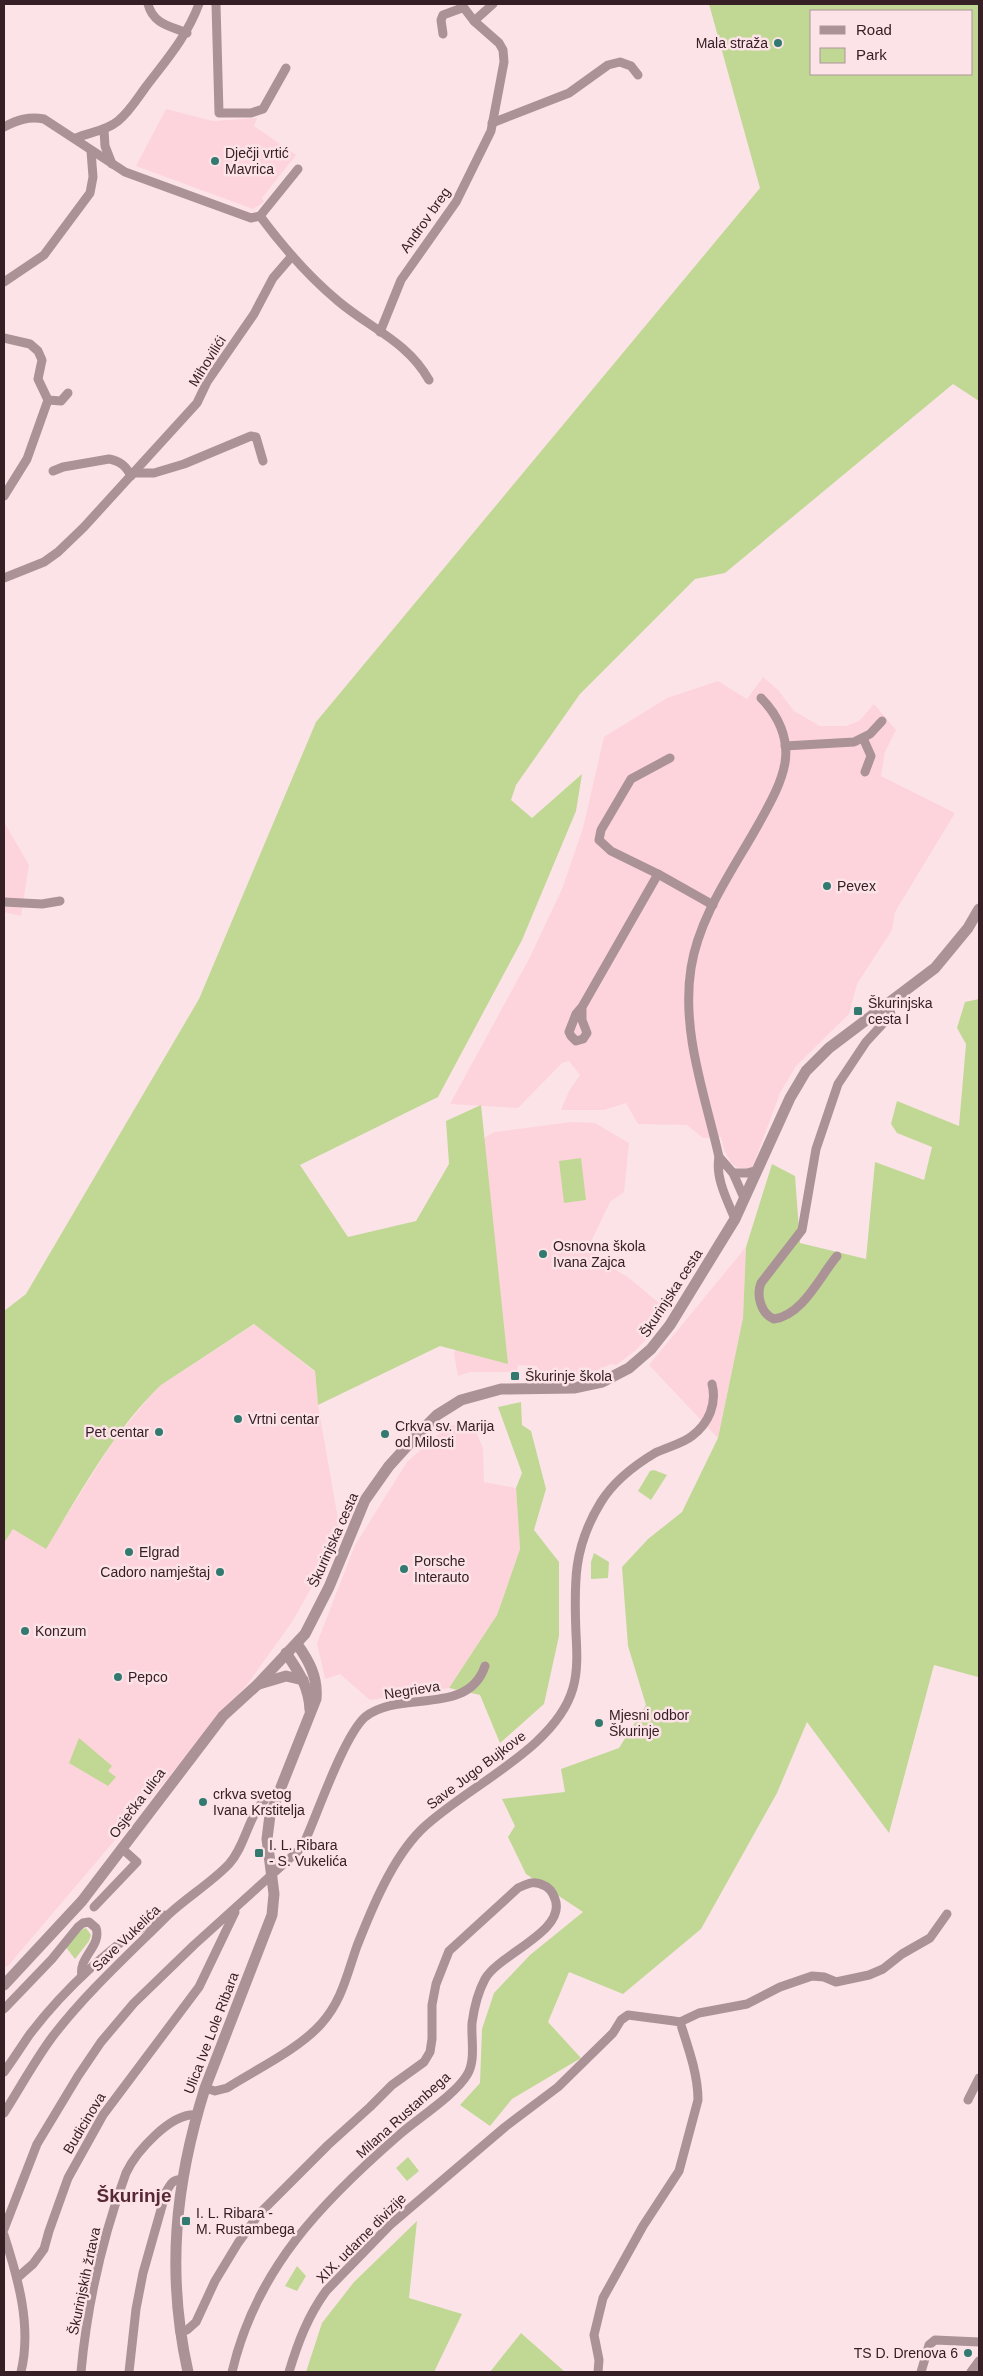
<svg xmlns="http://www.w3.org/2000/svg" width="983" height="2376" viewBox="0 0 983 2376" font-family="Arial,sans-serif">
  <rect width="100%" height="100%" fill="#fce3e8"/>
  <g fill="#fdd4dc">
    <polygon points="166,109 213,121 257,118 254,126 296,155 262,198 264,202 253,209 136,166"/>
    <polygon points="763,677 778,690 794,711 820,726 846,726 859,721 874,704 896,730 885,752 881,776 955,813 895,912 892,930 857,984 849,1014 796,1066 780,1093 753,1166 749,1169 736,1167 731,1163 724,1150 721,1137 703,1138 687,1125 638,1124 626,1103 604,1110 561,1110 569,1091 580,1075 569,1061 562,1063 518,1108 450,1104 529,959 562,889 583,828 604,737 667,698 718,681 747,699"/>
    <polygon points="4,822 29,865 21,916 4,912"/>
    <polygon points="572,1122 595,1123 629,1143 624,1192 610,1202 589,1246 601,1262 628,1277 666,1309 652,1333 635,1351 616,1365 611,1364 598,1370 568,1377 551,1377 538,1373 537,1366 518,1365 517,1372 470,1372 458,1376 454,1354 458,1341 479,1141 494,1132"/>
    <polygon points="746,1247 743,1318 718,1438 649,1365"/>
    <polygon points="255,1324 315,1372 318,1405 341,1536 292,1622 249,1682 8,1966 4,1967 4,1543 13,1529 46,1548 112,1443 151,1395 161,1385"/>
    <polygon points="453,1425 467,1425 477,1434 483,1448 484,1482 516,1488 520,1549 496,1617 449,1688 370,1700 340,1674 325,1679 317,1643 355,1545 407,1462 435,1437"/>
  </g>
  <g fill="#c1d895" fill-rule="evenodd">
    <path d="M709,4H979V401L953,384L725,573L695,579L580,694L516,785L511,800L532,818L582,774L576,811L522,940L438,1097L300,1165L348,1237L416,1221L449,1164L446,1121L481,1105L508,1364L440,1346L318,1405L315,1371L254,1324L161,1385C113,1431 81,1492 46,1549L13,1529L4,1543V1311L26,1294L199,999L316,722L760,188ZM812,11H972V74H812Z"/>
    <polygon points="979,999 979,1675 978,1677 934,1665 889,1833 807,1722 777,1793 701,1929 623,1994 569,1972 548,2022 581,2058 512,2099 490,2126 460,2105 480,2083 482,2029 494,1993 530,1955 583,1912 526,1874 508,1837 515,1826 502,1799 565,1792 561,1769 619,1748 646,1705 628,1646 622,1567 648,1539 682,1512 718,1438 743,1318 746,1247 772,1164 795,1176 800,1243 866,1259 875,1162 924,1180 932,1147 897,1133 891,1124 897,1101 959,1126 966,1044 957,1028 965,1002"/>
    <polygon points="581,1158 586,1200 564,1203 559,1161"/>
    <polygon points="521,1402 522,1425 531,1431 546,1489 534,1530 559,1562 559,1636 544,1704 500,1743 480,1695 449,1688 497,1615 520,1549 516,1488 522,1473 498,1407"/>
    <polygon points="654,1470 667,1475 651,1500 638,1491 650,1471"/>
    <polygon points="594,1553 609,1562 608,1578 591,1579 591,1562"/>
    <polygon points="79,1738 112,1766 108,1771 116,1777 108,1786 69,1763"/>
    <polygon points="86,1928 91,1935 89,1941 75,1959 65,1946 79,1931"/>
    <polygon points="408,2157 419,2171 407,2181 396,2168"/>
    <polygon points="417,2221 409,2298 462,2314 434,2372 306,2372 322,2323 354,2282"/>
    <polygon points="297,2266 306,2276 297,2291 285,2286"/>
    <polygon points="521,2333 565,2372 490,2372"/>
  </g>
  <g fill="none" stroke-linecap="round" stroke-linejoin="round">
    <g stroke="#ab9297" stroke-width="9">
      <path d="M148,4C153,24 170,26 187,33"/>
      <polyline points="216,4 219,113 251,113 263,109 286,68"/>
      <polyline points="474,21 493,4"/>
      <polyline points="443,34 441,20 443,15 462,8"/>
      <polyline points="492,123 569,93 608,65 620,62 631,66 638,75"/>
      <path d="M4,127C17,120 29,116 44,119L125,172L251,218L260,216C283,247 308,276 338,301C371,329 407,341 429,380"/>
      <polyline points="104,130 105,146 112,164"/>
      <path d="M76,138C90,132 106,131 118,121C129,112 137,99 145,88C167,59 186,38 199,4"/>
      <polyline points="260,216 298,169"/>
      <polyline points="4,282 44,255 90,193 93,177 91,151"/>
      <polyline points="380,332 401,280 456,202 491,131 504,62 503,50 499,43 474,21 461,4"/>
      <polyline points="4,338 30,344 38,351 42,360 38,379 48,400 27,459 4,496"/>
      <polyline points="48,400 61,401 68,393"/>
      <path d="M53,471L63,467L109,459C120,461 126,466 131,476"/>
      <polyline points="133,473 154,473 184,464 251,436 256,437 263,461"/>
      <polyline points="4,578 44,562 58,552 84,527 197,403 207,382 254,314 273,278 292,256"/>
      <polyline points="863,738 871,756 865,772"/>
      <polyline points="785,746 854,742 870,734 882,721"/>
      <polyline points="670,758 631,779 601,830 599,840 611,851 658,874 713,905"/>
      <polyline points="4,902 42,904 60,901"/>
      <polyline points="582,1007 582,1020 587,1033 583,1039 576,1041 571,1036 569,1032 576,1014 582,1007 658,874"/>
      <polyline points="719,1157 733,1173 744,1198"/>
      <polyline points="733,1173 747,1173 758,1170"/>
      <path d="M735,1219C727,1200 715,1177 719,1157C705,1095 681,1032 691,968C699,916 733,870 758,825C769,805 781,785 785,763C789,738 778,715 761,698"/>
      <path d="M837,1256C820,1276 803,1315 774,1319C761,1314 756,1295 761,1283L802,1230L816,1149L838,1084L866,1042L891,1015L889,1004"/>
      <polyline points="94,1907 137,1862 127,1853"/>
      <path d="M4,2009L52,1959L78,1927L83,1923L89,1922L96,1928C102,1946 78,1957 82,1976"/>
      <polyline points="680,2022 699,2013 747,2004 780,1987 812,1976 824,1977 836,1982 869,1975 883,1969 902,1954 930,1938 947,1914"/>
      <path d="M4,2072C13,2060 21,2047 30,2034C62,1992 116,1939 164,1915"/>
      <path d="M205,2088L215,2091L227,2088C255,2070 299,2049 321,2024C342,2001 347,1974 357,1946C372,1908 392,1859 421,1830C465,1787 556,1749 573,1688C578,1671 577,1651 576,1634C574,1583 573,1547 601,1502C614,1481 635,1465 655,1453C667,1447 682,1444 692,1436C709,1423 717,1404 712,1384"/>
      <polyline points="968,2100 979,2078"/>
      <path d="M4,2113C20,2088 35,2060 53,2036C87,1992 129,1954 168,1915C187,1897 211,1883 229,1864C247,1844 248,1812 269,1796L276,1797"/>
      <path d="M4,2229L37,2144L78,2076L101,2042L134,2003L194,1945L298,1851L305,1841C318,1812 344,1736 365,1717C400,1689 468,1717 485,1666"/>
      <path d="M4,2235C18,2278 32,2326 21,2372"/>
      <polyline points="17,2278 33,2264 44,2249 49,2231 68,2178 103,2115 199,1987 235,1912"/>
      <path d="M180,2332L187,2330L196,2322L215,2281L238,2243L259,2214L328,2145L370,2107L392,2085L424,2062L430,2052L432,2039V2005L436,1984L449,1951L518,1888C527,1884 534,1880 543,1885C549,1887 553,1893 555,1899C567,1931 499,1954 485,1979C478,1992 474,2008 472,2023C471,2039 476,2061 467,2075C455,2095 417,2119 399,2135C322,2202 256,2269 232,2372"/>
      <path d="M81,2372C87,2305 103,2236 126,2173C136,2152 171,2112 197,2115"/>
      <path d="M129,2372L136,2309L143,2273L166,2192C170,2185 173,2178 182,2180"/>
      <path d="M289,2372C298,2342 308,2316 326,2291L390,2225L505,2127L558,2087L613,2033L621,2020L628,2015L674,2021L680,2022C688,2047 698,2074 698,2100L679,2171L643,2226L603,2298L594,2335L599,2360L598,2372"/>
      <polyline points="921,2372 929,2345 935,2340 979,2342"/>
      <polyline points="971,2372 979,2361"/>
    </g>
    <g stroke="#ab9297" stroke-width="11">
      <path d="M286,1653C299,1672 309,1687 310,1710"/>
      <polyline points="259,1684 286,1676 303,1680"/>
      <polyline points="4,1985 82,1901 223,1716 257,1685 305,1634 329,1587 365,1500 389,1466 418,1434 437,1415 461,1400 501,1389 574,1388 602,1382 629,1368 651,1349 670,1325 735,1219 790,1098 806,1071 829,1048 935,968 968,928 979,909"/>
      <path d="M188,2372C166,2273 175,2184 205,2088L272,1915L274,1894L267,1839L270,1815L316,1699C318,1677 309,1661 297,1644"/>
    </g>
  </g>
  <g fill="#32796f" stroke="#fce3e8" stroke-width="2">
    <circle cx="778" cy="43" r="5"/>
    <circle cx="215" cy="161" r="5"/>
    <circle cx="827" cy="886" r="5"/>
    <rect x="853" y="1006" width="10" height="10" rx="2.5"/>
    <circle cx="543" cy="1254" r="5"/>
    <rect x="510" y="1371" width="10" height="10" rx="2.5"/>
    <circle cx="238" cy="1419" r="5"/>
    <circle cx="159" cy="1432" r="5"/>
    <circle cx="385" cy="1434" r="5"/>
    <circle cx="129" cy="1552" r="5"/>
    <circle cx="404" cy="1569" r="5"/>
    <circle cx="220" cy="1572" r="5"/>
    <circle cx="25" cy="1631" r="5"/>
    <circle cx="118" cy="1677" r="5"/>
    <circle cx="599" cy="1723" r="5"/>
    <circle cx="203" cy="1802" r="5"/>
    <rect x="254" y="1848" width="10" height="10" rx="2.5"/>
    <rect x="181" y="2216" width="10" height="10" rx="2.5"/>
    <circle cx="968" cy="2353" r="5"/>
  </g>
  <g text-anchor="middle" stroke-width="5" stroke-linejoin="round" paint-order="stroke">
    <g font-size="14" fill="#362025" stroke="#fce3e8" text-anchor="start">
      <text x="768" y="48" text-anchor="end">Mala straža</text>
      <text x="225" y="158">Dječji vrtić<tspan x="225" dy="16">Mavrica</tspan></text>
      <text x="837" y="891">Pevex</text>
      <text x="868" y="1008">Škurinjska<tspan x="868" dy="16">cesta I</tspan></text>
      <text x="553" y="1251">Osnovna škola<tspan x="553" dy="16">Ivana Zajca</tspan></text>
      <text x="525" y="1381">Škurinje škola</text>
      <text x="248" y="1424">Vrtni centar</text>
      <text x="395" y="1431">Crkva sv. Marija<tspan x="395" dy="16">od Milosti</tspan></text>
      <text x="149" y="1437" text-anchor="end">Pet centar</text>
      <text x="139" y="1557">Elgrad</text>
      <text x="414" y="1566">Porsche<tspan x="414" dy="16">Interauto</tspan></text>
      <text x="210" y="1577" text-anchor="end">Cadoro namještaj</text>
      <text x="35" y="1636">Konzum</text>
      <text x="128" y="1682">Pepco</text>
      <text x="609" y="1720">Mjesni odbor<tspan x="609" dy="16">Škurinje</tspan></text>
      <text x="213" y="1799">crkva svetog<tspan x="213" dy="16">Ivana Krstitelja</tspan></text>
      <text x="269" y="1850">I. L. Ribara<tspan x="269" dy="16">- S. Vukelića</tspan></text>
      <text x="196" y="2218">I. L. Ribara -<tspan x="196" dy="16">M. Rustambega</tspan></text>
      <text x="958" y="2358" text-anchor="end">TS D. Drenova 6</text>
    </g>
    <g font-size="14" fill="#362025" stroke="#fce3e8">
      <text transform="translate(425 220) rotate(-55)" y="5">Androv breg</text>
      <text transform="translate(207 361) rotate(-58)" y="5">Mihovilići</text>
      <text transform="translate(671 1293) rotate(-57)" y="5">Škurinjska cesta</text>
      <text transform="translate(333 1540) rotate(-66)" y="5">Škurinjska cesta</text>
      <text transform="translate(412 1690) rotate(-9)" y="5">Negrieva</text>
      <text transform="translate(476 1770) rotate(-37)" y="5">Save Jugo Bujkove</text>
      <text transform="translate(137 1803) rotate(-53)" y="5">Osječka ulica</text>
      <text transform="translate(126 1938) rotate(-44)" y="5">Save Vukelića</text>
      <text transform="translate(211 2033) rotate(-69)" y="5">Ulica Ive Lole Ribara</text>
      <text transform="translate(403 2115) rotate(-42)" y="5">Milana Rustanbega</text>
      <text transform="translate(84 2123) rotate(-59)" y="5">Budicinova</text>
      <text transform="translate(361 2238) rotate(-45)" y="5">XIX. udarne divizije</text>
      <text transform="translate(84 2281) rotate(-78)" y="5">Škurinjskih žrtava</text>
    </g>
    <g font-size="19" font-weight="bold" fill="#572936" stroke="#fce3e8">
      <text x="134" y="2202">Škurinje</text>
    </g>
  </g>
  <rect width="983" height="2376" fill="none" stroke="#362025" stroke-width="10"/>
  <rect x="810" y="10" width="162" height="65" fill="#fce3e8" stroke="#ad959a"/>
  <rect x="820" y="26" width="25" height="8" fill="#ab9297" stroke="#ad959a"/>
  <text x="856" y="35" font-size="15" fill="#362025">Road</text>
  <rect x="820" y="48" width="25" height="15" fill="#c1d895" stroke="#ad959a"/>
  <text x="856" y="60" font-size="15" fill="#362025">Park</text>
</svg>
